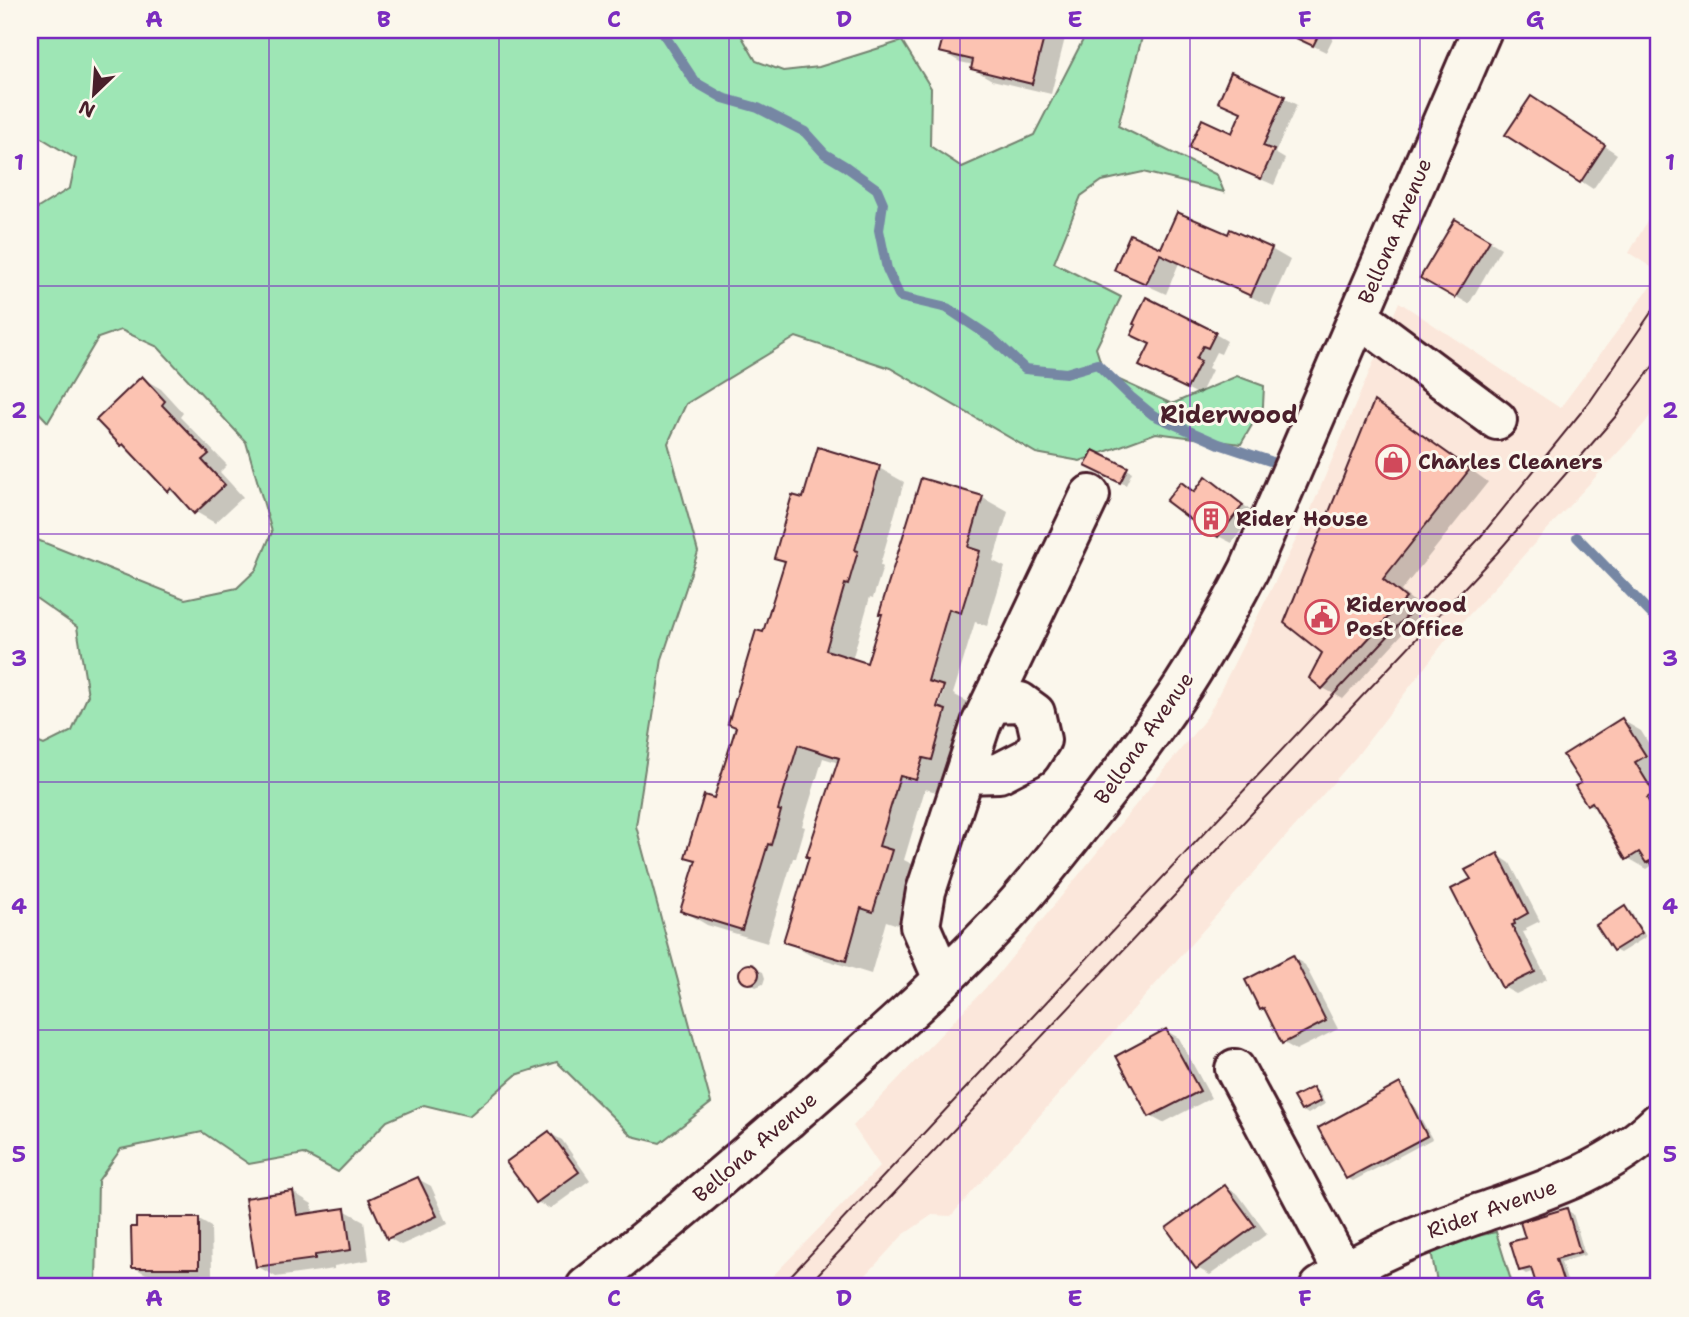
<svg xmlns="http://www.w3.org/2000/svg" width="1689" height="1317" viewBox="0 0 1689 1317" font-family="'Shantell Sans',sans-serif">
  <rect width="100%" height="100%" fill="#fbf7ec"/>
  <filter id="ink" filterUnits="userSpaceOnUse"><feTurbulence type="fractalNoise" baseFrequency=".0143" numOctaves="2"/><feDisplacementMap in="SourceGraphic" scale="14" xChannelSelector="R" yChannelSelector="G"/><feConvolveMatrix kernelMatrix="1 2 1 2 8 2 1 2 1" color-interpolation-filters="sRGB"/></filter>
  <g filter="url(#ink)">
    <g fill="#fbe7db">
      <polygon points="1659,201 1659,272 1629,253"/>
      <polygon points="1659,275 1659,402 1645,423 1445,641 1356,757 951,1216 932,1215 903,1235 855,1287 762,1287 880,1166 853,1126 995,978 1207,717 1309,514 1399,302 1560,408"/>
    </g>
    <g fill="#9ee6b5" stroke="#748270" stroke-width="2">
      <polygon points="30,30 738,30 756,61 783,71 819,67 902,41 931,88 930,146 962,167 1034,135 1088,30 1144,30 1118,126 1217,175 1224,192 1143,172 1102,181 1081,196 1054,263 1121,297 1096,348 1104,373 1172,404 1237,376 1264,386 1263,406 1241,444 1156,433 1080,461 1036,453 890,368 796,337 686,404 668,443 698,552 662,659 636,826 711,1103 660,1143 632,1136 557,1062 516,1075 469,1116 424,1105 387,1121 338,1172 304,1154 249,1164 202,1132 121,1149 98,1181 96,1285 97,1287 30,1287 30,739 44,745 72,731 88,695 77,627 30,594 30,537 185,599 237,588 256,570 272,532 246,442 158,347 121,330 98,338 48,422 30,403 30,213 70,188 76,159 30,131"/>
      <polygon points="1496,1232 1513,1287 1438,1287 1430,1246"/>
    </g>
    <g fill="#0003" fill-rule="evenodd">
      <polygon points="946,30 1067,30 1051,94 992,80 973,69 974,65 960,62 941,51"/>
      <polygon points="1280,30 1331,30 1336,32 1326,52"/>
      <polygon points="1284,98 1297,105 1275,153 1285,159 1274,185 1204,154 1233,135 1243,113 1221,102"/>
      <polygon points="1544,106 1617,154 1593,189 1508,134"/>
      <polygon points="1456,221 1501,248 1469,304 1422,277"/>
      <polygon points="1228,236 1271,249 1290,260 1270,306 1179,263 1166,294 1135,280 1116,269 1162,251"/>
      <polygon points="1138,325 1215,334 1227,341 1221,354 1216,352 1208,368 1212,370 1200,395 1154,372 1152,344"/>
      <polygon points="142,378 161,389 183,413 180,417 227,465 220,472 243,497 215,523 196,512 183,498 169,490 131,450 122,444"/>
      <polygon points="1375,403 1393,414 1488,482 1401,591 1424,610 1343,699 1323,688 1312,678 1325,652"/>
      <path d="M879,468L904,482L880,565L883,567L873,598L870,597L852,660L868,665L923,480L983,498L1008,512L993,561L1005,567L987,626L975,622L953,694L968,702L941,793L925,789L904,860L916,866L898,925L886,921L871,974L810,955L785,941L839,763L823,758L802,826L805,827L796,858H793L767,943L707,925L682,910L697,862L687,856L716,800L737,728L730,724L765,634L786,563L776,557L804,501ZM941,688H945L936,716L933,715Z"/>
      <polygon points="1093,469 1127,469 1132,472 1126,485"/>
      <polygon points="1207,478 1219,486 1254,513 1232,543 1212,533 1181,484 1195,493"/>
      <polygon points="1622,720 1641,731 1659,760 1659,770 1653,774 1659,783 1659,871 1653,865 1647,869 1628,858 1599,810 1588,804 1583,783"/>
      <polygon points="1498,855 1510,863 1540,921 1526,928 1527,931 1523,932 1547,979 1516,994 1503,987 1473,880"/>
      <polygon points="1625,908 1631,912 1646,937 1620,953 1614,950"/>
      <polygon points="1293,957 1305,965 1338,1029 1296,1050 1284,1043 1268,1013 1261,1009"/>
      <polygon points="749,966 763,972 765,978 763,984 756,987 743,980 740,974 742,969"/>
      <polygon points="1166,1031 1179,1038 1211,1098 1163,1123 1150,1116"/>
      <polygon points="1400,1085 1405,1089 1432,1139 1353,1181 1347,1178"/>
      <polygon points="1313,1089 1319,1092 1325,1104 1308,1114 1302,1110"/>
      <polygon points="549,1133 562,1140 590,1180 550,1209 537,1202"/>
      <polygon points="418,1179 431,1186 448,1224 401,1245 389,1238"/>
      <polygon points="1225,1187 1238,1194 1267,1234 1210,1275 1197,1268"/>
      <polygon points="293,1192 312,1204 314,1215 344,1210 364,1221 369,1260 334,1266 334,1269 276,1277 257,1266"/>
      <polygon points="1567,1210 1573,1214 1585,1255 1561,1262 1569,1287 1538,1287 1534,1271 1526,1274 1520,1270"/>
      <polygon points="199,1220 211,1227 212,1274 146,1274 133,1267"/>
    </g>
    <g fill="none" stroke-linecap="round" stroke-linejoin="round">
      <g stroke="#7687a4" stroke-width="10">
        <polyline points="661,30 695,82 723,98 758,108 805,132 825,154 845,166 877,189 883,203 879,230 887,269 900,297 947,308 992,338 1025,369 1066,373 1097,364 1131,397 1153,415 1219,444 1270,461"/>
        <polyline points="1577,537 1659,622"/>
      </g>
    </g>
    <g fill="#fcc3b2" stroke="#4a1f2b" stroke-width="2">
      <polygon points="945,30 1046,30 1032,84 971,69 973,60 939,52"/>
      <polygon points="1279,30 1321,30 1313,46"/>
      <polygon points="1231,72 1285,96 1263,146 1274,150 1261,179 1189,148 1202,119 1232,133 1241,112 1218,102"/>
      <polygon points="1531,96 1605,145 1580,183 1505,135"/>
      <polygon points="1177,212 1228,234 1230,229 1272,248 1251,296 1160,254 1146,284 1114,270 1130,234 1161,248"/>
      <polygon points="1455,219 1490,240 1455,298 1420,278"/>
      <polygon points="1146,297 1216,332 1208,348 1203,346 1196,359 1201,361 1187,389 1139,366 1150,344 1131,335 1136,325 1133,324"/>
      <polygon points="142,376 165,401 162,405 209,454 202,460 225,485 194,514 171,488 168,492 123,444 121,446 96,420"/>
      <polygon points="1374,401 1470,469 1383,579 1406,598 1322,689 1309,678 1322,653 1284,623"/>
      <polygon points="818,447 880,466 855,550 858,551 848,585 845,584 826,650 867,663 882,614 879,614 921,478 983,496 968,547 980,551 961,613 949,609 928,681 944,686 937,707 946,710 932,760 923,758 916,780 900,776 879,846 892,850 873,912 861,908 846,961 783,942 809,857 806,857 839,758 798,745 778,810 781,811 771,845 768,844 742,930 680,911 696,860 685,857 704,795 714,798 736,727 728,724 756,630 763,632 785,561 774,558 792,495 803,498"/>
      <polygon points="1093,450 1128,467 1120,483 1085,466"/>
      <polygon points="1206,476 1243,505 1218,537 1212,533 1211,535 1166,501 1181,482 1194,492"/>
      <polygon points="1622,718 1646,756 1635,762 1654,793 1647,798 1656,814 1659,812 1659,871 1656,871 1650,861 1646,863 1639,852 1626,860 1592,802 1587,805 1575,786 1581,783 1563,755"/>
      <polygon points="1498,853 1528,913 1514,921 1515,924 1512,925 1535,972 1502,988 1451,889 1471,879 1465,870"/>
      <polygon points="1625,906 1642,933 1613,951 1596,925"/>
      <polygon points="1293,955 1326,1021 1282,1044 1264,1008 1260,1010 1245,980"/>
      <circle cx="749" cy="974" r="10"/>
      <polygon points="1166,1029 1200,1091 1149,1117 1116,1056"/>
      <polygon points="1400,1083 1427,1136 1346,1179 1318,1128"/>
      <polygon points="1313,1087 1321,1101 1301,1111 1293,1097"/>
      <polygon points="549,1131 579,1172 536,1203 506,1162"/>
      <polygon points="418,1177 437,1216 387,1239 369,1199"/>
      <polygon points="1225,1185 1255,1226 1196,1269 1166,1228"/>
      <polygon points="293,1191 297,1215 345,1208 351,1250 315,1255 315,1259 256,1267 245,1198"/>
      <polygon points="1567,1208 1580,1252 1556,1259 1565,1287 1537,1287 1531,1268 1519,1271 1510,1242 1525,1238 1520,1222"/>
      <polygon points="136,1218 199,1218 199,1268 132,1268 131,1227 136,1227"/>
    </g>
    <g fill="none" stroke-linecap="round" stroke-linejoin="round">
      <g stroke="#4a1f2b" stroke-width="44">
        <g id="minor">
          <polyline points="1359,317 1497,420"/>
          <polyline points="965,774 999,773 1030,757 1041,740 1035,713 1020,702 992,703"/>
          <polyline points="943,979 920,926 926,891 981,724 1090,495"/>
          <polyline points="1235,1069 1343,1271"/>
          <path d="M586,1287C656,1233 723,1175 789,1118C861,1055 933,993 999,923C1028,893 1054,859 1080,826C1113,785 1145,742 1175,698C1202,658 1226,614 1249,570L1482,30"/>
          <path d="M1320,1287C1369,1254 1424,1233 1480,1213C1546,1190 1607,1172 1659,1122"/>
        </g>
      </g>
      <use href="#minor" stroke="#fbf7ec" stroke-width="38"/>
      <g stroke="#4a1f2b" stroke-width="2">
        <polyline points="780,1287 1477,541 1591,400 1659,301"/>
        <polyline points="806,1287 1496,554 1616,416 1659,358"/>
      </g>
    </g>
  </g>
  <path fill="none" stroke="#7b2cbf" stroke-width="2" stroke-opacity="0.55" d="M269,30V1287M499,30V1287M729,30V1287M960,30V1287M1190,30V1287M1420,30V1287M30,286H1659M30,534H1659M30,782H1659M30,1030H1659"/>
  <defs>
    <g id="shop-ring" transform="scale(1.75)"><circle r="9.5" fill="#fbf7ec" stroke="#d1495b" stroke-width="1.5"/><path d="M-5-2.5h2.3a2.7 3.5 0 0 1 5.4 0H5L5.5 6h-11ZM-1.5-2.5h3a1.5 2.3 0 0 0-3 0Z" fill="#d1495b"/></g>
    <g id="building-ring" transform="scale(1.75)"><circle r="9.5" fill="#fbf7ec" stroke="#d1495b" stroke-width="1.5"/><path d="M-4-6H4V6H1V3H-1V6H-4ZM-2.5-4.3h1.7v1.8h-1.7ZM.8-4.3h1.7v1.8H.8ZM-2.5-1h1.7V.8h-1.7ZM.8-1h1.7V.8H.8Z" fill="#d1495b"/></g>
    <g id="civic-ring" transform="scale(1.75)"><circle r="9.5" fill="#fbf7ec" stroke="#d1495b" stroke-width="1.5"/><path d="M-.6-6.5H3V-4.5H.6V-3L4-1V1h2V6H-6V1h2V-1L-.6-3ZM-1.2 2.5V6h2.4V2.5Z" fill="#d1495b"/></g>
  </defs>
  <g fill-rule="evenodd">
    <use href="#shop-ring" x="1393" y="462"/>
    <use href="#building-ring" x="1211" y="519"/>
    <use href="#civic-ring" x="1322" y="617"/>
  </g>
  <g text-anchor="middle" stroke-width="6" stroke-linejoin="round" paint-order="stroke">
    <g font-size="21" fill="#4a1f2b" stroke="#fbf7ec">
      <text transform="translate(1395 231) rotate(-67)" y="7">Bellona Avenue</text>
      <text transform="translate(1144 738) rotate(-55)" y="7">Bellona Avenue</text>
      <text transform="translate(755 1147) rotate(-41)" y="7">Bellona Avenue</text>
      <text transform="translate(1492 1209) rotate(-20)" y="7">Rider Avenue</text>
    </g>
    <g font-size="21" font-weight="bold" fill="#4a1f2b" stroke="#fbf7ec" text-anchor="start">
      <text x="1418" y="469">Charles Cleaners</text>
      <text x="1236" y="526">Rider House</text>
      <text x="1346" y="612">Riderwood<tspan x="1346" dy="24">Post Office</tspan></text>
    </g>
    <g font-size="24" font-weight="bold" fill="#4a1f2b" stroke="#fbf7ec">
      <text x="1229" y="423">Riderwood</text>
    </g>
  </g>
  <rect width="1689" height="1317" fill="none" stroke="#fbf7ec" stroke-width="77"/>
  <g transform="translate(94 94) rotate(205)" stroke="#fbf7ec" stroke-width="5" paint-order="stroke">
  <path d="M0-5L12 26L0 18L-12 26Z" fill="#4a1f2b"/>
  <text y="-10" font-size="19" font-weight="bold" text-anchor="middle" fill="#4a1f2b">N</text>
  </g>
  <rect x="38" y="38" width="1612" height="1240" fill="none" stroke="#7b2cbf" stroke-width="2.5"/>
  <g font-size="23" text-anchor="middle" font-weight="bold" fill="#7b2cbf">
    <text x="154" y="27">A</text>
    <text x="384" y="27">B</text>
    <text x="614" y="27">C</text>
    <text x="844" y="27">D</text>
    <text x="1075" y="27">E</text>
    <text x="1305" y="27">F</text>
    <text x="1535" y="27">G</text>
    <text x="19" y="170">1</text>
    <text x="1670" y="170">1</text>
    <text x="19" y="418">2</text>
    <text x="1670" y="418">2</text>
    <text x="19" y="666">3</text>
    <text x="1670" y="666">3</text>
    <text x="19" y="914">4</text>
    <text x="1670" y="914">4</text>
    <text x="19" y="1162">5</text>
    <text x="1670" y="1162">5</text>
    <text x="154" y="1306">A</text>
    <text x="384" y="1306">B</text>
    <text x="614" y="1306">C</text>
    <text x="844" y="1306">D</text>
    <text x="1075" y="1306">E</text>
    <text x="1305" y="1306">F</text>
    <text x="1535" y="1306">G</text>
  </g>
</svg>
